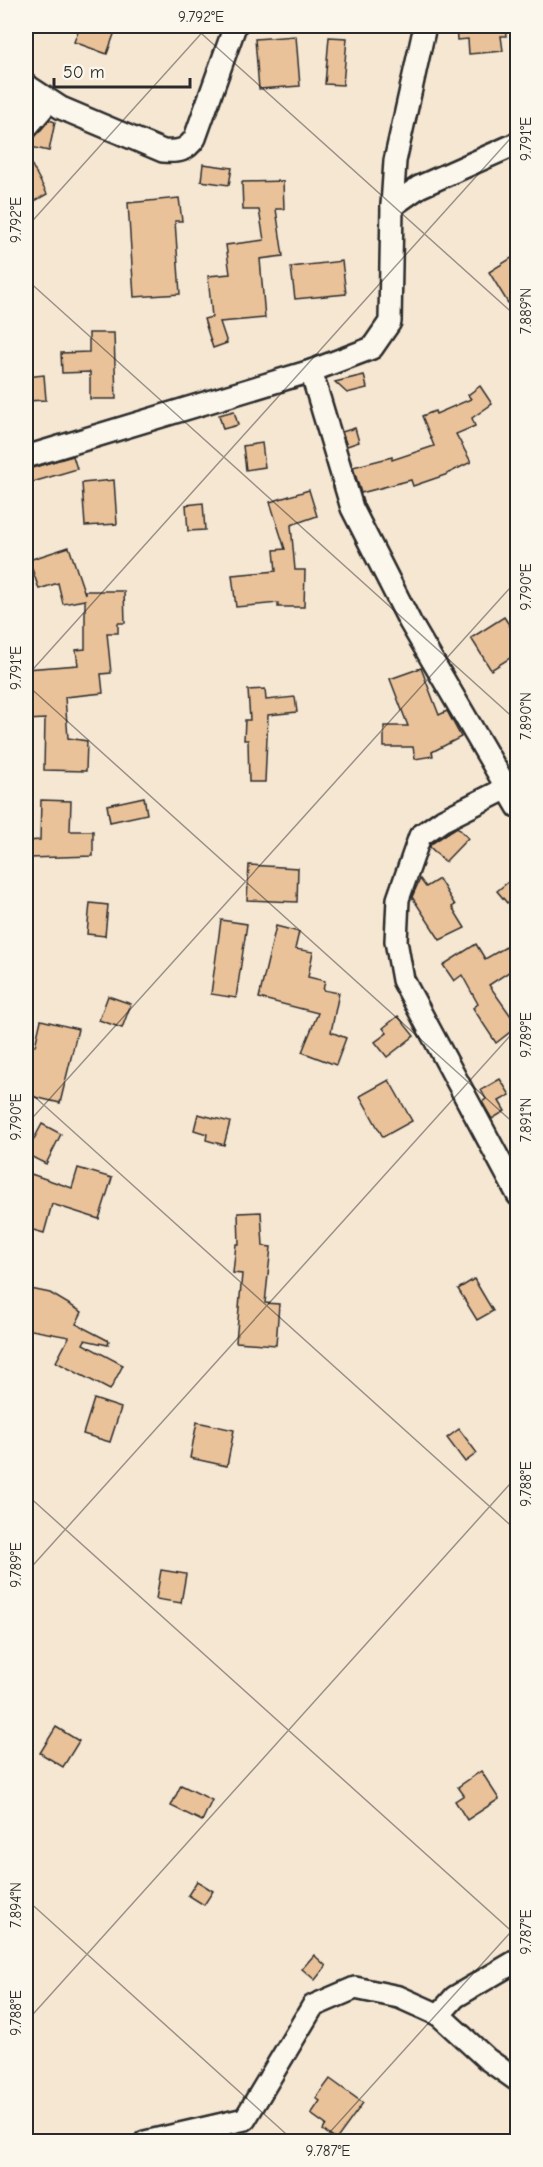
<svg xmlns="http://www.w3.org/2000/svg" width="543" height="2167" viewBox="0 0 543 2167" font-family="'Comic Neue',sans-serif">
  <rect width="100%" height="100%" fill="#f6e7d3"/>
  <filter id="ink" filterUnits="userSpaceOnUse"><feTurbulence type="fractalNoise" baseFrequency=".0167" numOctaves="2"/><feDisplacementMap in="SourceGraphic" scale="12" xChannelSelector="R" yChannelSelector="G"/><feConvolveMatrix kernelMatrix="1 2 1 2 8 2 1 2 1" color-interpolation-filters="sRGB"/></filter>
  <g filter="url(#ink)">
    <g fill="#eac29a" stroke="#2b2b2b" stroke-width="1.5">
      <polygon points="80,26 117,26 107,54 74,42"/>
      <polygon points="456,26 505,26 506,36 501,36 503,51 469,54 468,39 457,40"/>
      <polygon points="296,36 300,86 259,89 255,39"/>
      <polygon points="329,37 347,38 343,85 325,84"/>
      <polygon points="49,120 55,122 49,151 26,146 26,140 35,137"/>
      <polygon points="26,154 47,194 26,206"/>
      <polygon points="203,164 232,168 229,185 201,181"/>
      <polygon points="283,181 284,209 276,209 283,256 260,259 265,318 220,322 227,343 213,348 204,319 212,317 208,276 230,274 226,245 264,240 259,210 243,210 242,182"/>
      <polygon points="179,198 182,221 175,221 180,294 134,297 128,203"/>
      <polygon points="518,254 518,297 508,303 489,272"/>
      <polygon points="342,261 346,294 295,299 291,267"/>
      <polygon points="89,333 114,333 116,399 90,399 90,372 62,373 61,353 89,352"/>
      <polygon points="44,375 46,400 26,401 26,377"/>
      <polygon points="364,375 367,388 347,393 335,382"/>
      <polygon points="480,386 492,404 472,418 475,426 456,434 471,462 445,475 413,486 411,480 361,493 353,467 392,457 392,460 434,446 422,416 435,411 436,414 471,399 468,395"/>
      <polygon points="234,411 238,425 223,429 219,415"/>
      <polygon points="355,428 359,442 347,446 342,432"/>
      <polygon points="262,443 265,467 246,470 243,446"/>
      <polygon points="73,456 77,469 26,484 26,469"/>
      <polygon points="114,480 117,524 85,526 82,483"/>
      <polygon points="309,490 317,516 291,525 295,570 305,570 304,607 278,607 278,603 236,607 232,575 276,571 274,550 285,549 270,502"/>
      <polygon points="203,503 205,530 188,531 186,505"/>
      <polygon points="69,547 85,594 85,591 124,591 125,623 118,623 118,633 107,633 111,673 101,674 103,693 65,697 68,738 87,741 86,771 44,770 45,719 26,720 26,669 78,665 76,650 85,649 85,600 63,604 58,583 39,589 29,560"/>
      <polygon points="504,617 518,638 518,653 491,670 471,638"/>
      <polygon points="421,668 439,715 447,711 461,737 432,752 433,756 415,759 413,747 384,747 384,726 408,726 390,679"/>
      <polygon points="265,689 266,700 295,697 297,712 268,715 265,782 249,782 248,740 244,740 245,720 250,720 248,690"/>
      <polygon points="144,797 147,814 110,822 107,805"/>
      <polygon points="41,800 71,801 70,831 93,831 93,856 28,858 27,841 40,840"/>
      <polygon points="457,827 468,838 445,862 430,847 431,844"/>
      <polygon points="249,865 298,868 297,902 247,900"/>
      <polygon points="518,874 518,894 507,903 497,891"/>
      <polygon points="420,879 426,887 439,879 455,905 452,907 465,928 440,940 412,897"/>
      <polygon points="90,903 108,905 105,936 87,934"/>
      <polygon points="221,920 247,924 236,998 211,994"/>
      <polygon points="276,926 299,932 295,949 313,952 308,977 325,981 323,990 339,993 331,1032 346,1038 336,1065 302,1052 318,1013 259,998"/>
      <polygon points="476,944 485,959 506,947 518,966 489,985 518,1026 496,1043 473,1008 478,1004 462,975 454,981 443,965"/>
      <polygon points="108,996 131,1004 122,1028 99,1020"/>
      <polygon points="398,1016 414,1036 387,1057 375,1042 387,1033 383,1028"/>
      <polygon points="41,1020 78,1029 60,1103 26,1095 26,1045 35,1046"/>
      <polygon points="500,1079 510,1095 499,1101 505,1111 492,1119 482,1102 486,1099 481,1090"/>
      <polygon points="389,1080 412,1121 383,1137 360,1096"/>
      <polygon points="198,1114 230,1122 224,1145 206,1140 207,1134 194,1130"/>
      <polygon points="42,1124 61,1134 46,1164 26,1154"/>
      <polygon points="78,1168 112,1178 99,1219 52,1204 44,1233 26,1228 26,1190 31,1174 72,1188"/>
      <polygon points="261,1212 263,1246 271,1247 265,1303 279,1304 276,1345 236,1342 242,1274 233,1273 236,1244 239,1244 238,1213"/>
      <polygon points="474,1279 493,1311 477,1320 458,1289"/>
      <polygon points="26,1288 50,1293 82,1312 76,1324 109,1341 108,1345 85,1340 83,1344 123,1365 110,1390 56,1362 69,1337 26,1329"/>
      <polygon points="94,1399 121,1408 110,1442 83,1434"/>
      <polygon points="197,1422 234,1430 227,1466 190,1458"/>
      <polygon points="459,1429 477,1453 465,1462 447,1438"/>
      <polygon points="161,1570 186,1574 181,1603 156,1599"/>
      <polygon points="56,1727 79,1741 63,1767 40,1753"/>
      <polygon points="481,1771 499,1799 467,1820 455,1801 464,1795 458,1787"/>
      <polygon points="181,1785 212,1800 202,1821 171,1806"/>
      <polygon points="197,1881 213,1891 204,1905 188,1895"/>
      <polygon points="314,1955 326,1966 315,1980 302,1969"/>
      <polygon points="330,2079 363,2103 336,2140 323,2130 326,2125 311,2114 320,2101 316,2098"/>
    </g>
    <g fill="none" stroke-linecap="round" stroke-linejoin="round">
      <g stroke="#2b2b2b" stroke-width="26">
        <g id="minor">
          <path d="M26,85L61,108L163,151C179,152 186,151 195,138L235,26"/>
          <polyline points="26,128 49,101"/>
          <polyline points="392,206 395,161 425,26"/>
          <polyline points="311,371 352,508 410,622 518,807"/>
          <polyline points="26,457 311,371 372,348 390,322 392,206 419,187 518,143"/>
          <polyline points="505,789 443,820 420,836 398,899 396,941 403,980 518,1195"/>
          <polyline points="439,2015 487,2059 518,2081"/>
          <polyline points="145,2142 245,2119 313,2006 355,1988 399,1997 439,2015 455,1997 518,1960"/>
        </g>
      </g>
      <use href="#minor" stroke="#fbf7ec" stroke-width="21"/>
    </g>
  </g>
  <path fill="none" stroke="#2b2b2b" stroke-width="1.5" stroke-opacity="0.45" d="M193,26L518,318M26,228L208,26M26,279L518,722M26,677L518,130M26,684L518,1127M26,1089L518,1532M26,1125L518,579M26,1494L518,1937M26,1573L518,1027M26,1899L295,2142M26,2022L518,1475M321,2142L518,1924"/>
  <rect width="543" height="2167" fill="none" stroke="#fbf7ec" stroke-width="66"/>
  <path d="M54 78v9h136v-9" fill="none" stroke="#2b2b2b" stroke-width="3"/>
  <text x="63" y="78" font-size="18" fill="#2b2b2b" stroke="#fbf7ec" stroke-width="4.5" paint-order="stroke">50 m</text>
  <rect x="33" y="33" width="477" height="2101" fill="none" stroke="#2b2b2b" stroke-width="2"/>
  <g font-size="15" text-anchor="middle" fill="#2b2b2b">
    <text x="201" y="22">9.792°E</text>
    <text transform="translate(526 139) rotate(-90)" y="5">9.791°E</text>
    <text transform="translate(16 220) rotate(-90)" y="5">9.792°E</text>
    <text transform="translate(526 311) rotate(-90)" y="5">7.889°N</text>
    <text transform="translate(526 587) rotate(-90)" y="5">9.790°E</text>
    <text transform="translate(16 668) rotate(-90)" y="5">9.791°E</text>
    <text transform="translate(526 716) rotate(-90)" y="5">7.890°N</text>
    <text transform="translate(526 1035) rotate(-90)" y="5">9.789°E</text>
    <text transform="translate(16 1117) rotate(-90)" y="5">9.790°E</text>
    <text transform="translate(526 1120) rotate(-90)" y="5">7.891°N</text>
    <text transform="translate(526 1484) rotate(-90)" y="5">9.788°E</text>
    <text transform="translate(16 1565) rotate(-90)" y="5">9.789°E</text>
    <text transform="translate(16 1905) rotate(-90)" y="5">7.894°N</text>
    <text transform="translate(526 1932) rotate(-90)" y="5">9.787°E</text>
    <text transform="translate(16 2013) rotate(-90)" y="5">9.788°E</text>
    <text x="328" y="2156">9.787°E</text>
  </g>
</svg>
